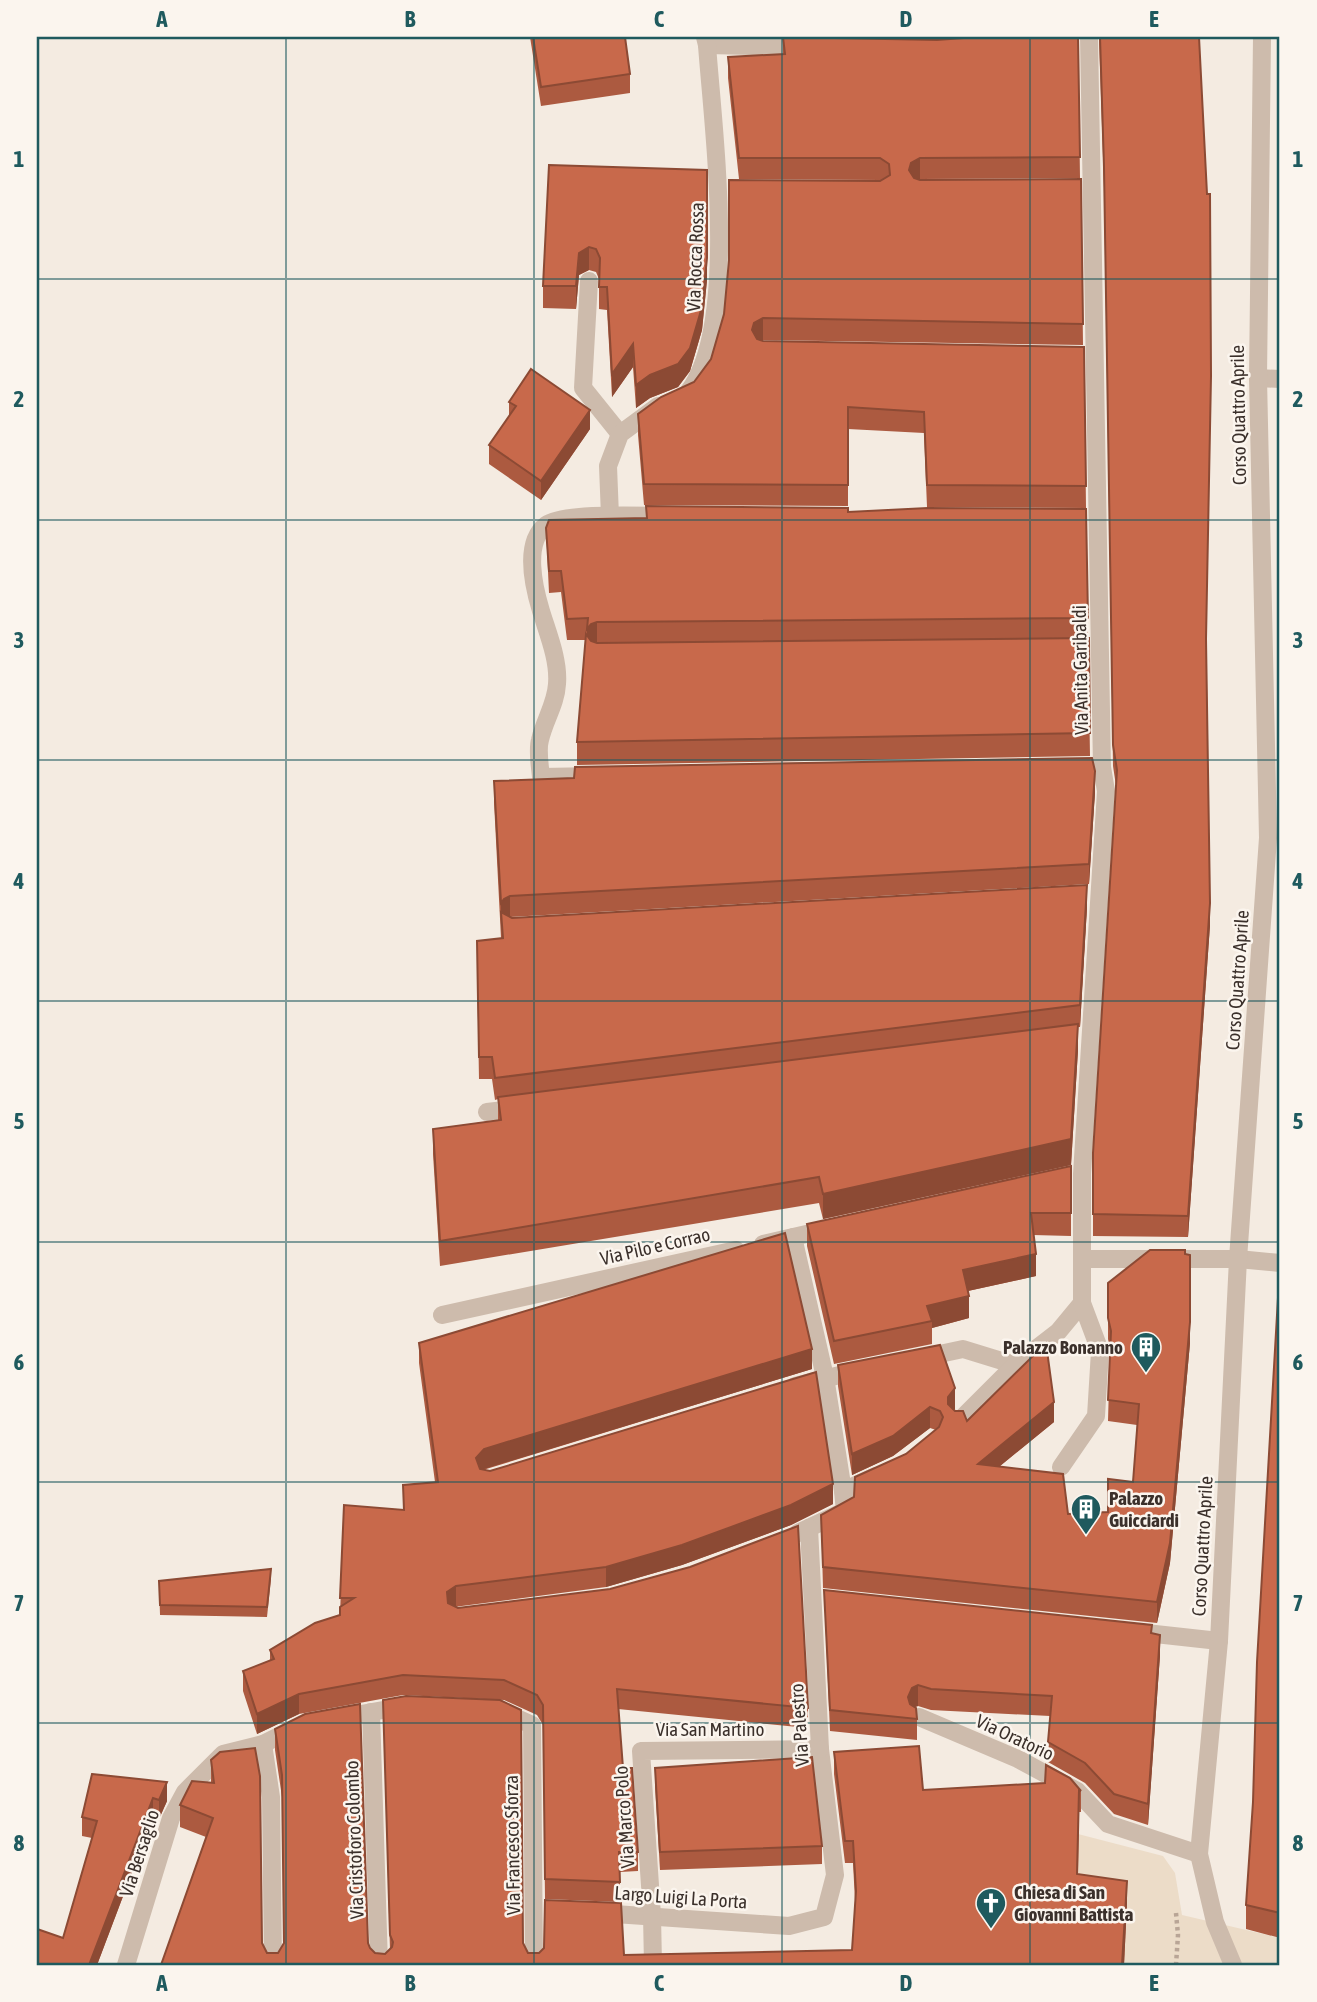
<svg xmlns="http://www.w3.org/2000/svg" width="1317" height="2002" viewBox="0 0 1317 2002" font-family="'Asap Condensed',sans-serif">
  <rect width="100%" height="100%" fill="#f4ebe1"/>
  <polygon fill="#ecdcc8" points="1078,1834 1163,1856 1175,1873 1182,1915 1280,1938 1280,1965 1124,1965 1127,1903 1077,1928"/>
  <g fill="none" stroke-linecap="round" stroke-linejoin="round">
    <polyline stroke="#b9a596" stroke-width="4.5" stroke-dasharray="3.5 3.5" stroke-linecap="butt" points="1176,1913 1178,1935 1176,1965"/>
    <g stroke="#cdbbac" stroke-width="18">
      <polyline points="712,37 707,45 806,47"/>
      <polyline points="589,281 583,388 620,434"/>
      <polyline points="1258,378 1280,379"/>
      <path d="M689,391C739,324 713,129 707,45L705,37"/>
      <polyline points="610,516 608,466 620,434 658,406"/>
      <path d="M598,776L541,777C540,766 537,750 540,740C544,721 556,704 557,684C559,660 548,634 541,611C534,588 523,543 546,525C564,512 643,516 668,516"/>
      <polyline points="487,1112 522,1108"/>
      <polyline points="793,1237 825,1377 843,1491"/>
      <polyline points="763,1244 828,1229"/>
      <polyline points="1082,1259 1238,1259 1280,1263"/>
      <polyline points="442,1315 736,1250"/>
      <polyline points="921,1358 963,1349 1015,1365 1058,1332 1082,1303"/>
      <polyline points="795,1386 860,1370"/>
      <polyline points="959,1421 1015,1365"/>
      <polyline points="1061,1467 1096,1416 1100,1351 1082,1303 1082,1174 1106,791 1102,767 1089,37"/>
      <polyline points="798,1533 845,1511 843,1491 876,1476"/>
      <polyline points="1137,1632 1219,1641"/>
      <polyline points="499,1710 532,1725 534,1965"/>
      <polyline points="371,1712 379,1964 382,1965"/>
      <polyline points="919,1717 1018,1759 1077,1791 1108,1824 1199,1854"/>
      <polyline points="339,1718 405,1706"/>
      <polyline points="263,1744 271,1797 273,1965"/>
      <polyline points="600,1913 789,1926 824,1917 835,1875 820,1749 809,1528"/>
      <polyline points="126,1965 171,1818 185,1792 223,1754 263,1744 295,1728"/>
      <polyline points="653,1965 652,1915 641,1751 820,1749"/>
      <polyline points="1233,1965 1215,1922 1199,1854 1219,1641 1238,1259 1268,838 1258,378 1262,37"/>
    </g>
  </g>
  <g fill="#ac5a40">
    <polygon points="530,37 625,37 630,74 630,93 541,106"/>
    <polygon points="783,37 937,40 1078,37 1080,178 920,179 918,180 1081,179 1083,345 763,340 761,341 1084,347 1086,508 927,507 924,433 848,429 848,506 644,505 638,435 638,414 694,382 881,180 739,179 728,78 728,57 783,54"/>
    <polygon points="851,37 958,37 937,39"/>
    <polygon points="1099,37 1199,37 1210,925 1188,1237 1093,1236 1093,1153 1116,786 1113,766 1104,188"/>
    <polygon points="549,165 707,280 702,330 690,371 678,387 650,398 636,408 633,367 612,397 607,310 599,309 599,279 596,272 589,270 579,275 576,309 543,308 543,286"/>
    <polygon points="509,402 590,429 541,500 489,464 489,445 509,417"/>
    <polygon points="646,506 848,512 1086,509 1090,756 577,765 577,742 586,640 567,640 561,592 549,593 546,528 646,518"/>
    <polygon points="494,781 1095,792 1089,884 510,917 512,918 1087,907 1080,1027 1078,1027 1078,1050 1071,1165 823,1219 819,1203 440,1266 433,1154 433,1129 498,1120 498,1099 495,1100 492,1079 479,1079 477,963 501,938 494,802"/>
    <polygon points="1071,1166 1071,1236 1033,1235 1036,1276 968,1291 969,1318 932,1328 932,1344 834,1364 807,1246 807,1224"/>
    <polygon points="1280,1263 1280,1938 1246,1929 1246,1905 1253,1802"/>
    <polygon points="1108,1283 1190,1343 1170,1563 1157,1623 823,1588 821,1515 854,1497 936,1430 930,1428 893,1456 852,1475 838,1386 838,1365 955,1409 954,1410 967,1421 1054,1422 1000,1466 1068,1514 1108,1512 1133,1482 1137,1425 1108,1421 1110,1349 1108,1339"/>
    <polygon points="419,1343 812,1369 483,1470 833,1504 791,1525 682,1565 606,1587 454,1607 808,1708 808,1728 618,1709 623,1768 638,1852 638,1871 620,1872 620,1902 545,1899 543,1725 537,1715 504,1700 403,1695 299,1714 257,1734 243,1691 243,1671 270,1661 270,1650 340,1615 344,1505 403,1510 403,1485 435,1482 419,1363"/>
    <polygon points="271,1579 267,1617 160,1615 159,1581"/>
    <polygon points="824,1590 1152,1633 1160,1655 1148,1825 1114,1814 1085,1783 1048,1762 1050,1716 931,1710 918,1706 915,1707 917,1719 917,1740 830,1731"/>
    <polygon points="383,1700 528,1953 624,1955 852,1950 855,1901 853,1863 845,1863 834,1774 834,1752 923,1790 1081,1791 1081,1812 1079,1812 1078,1874 1127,1903 1124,1965 161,1965 206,1837 180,1827 180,1805 211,1783 211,1760 262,1943 267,1953 278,1953 284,1943 282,1797 275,1750 275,1729 370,1948 375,1953 385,1954 390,1950"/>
    <polygon points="655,1768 822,1846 822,1864 660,1870 655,1786"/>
    <polygon points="92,1774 167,1801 159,1819 153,1817 97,1965 37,1965 63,1938 92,1838 82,1836 82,1817"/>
  </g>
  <g fill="#8c4a34">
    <polygon points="920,158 920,179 911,184 909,170 911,163"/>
    <polygon points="589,247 589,270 579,275 576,309 576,286 579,253"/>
    <polygon points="707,258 707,280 702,330 690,371 678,387 650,398 636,408 636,385"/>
    <polygon points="763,318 763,340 754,345 752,330 754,323"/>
    <polygon points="633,344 633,367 612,397 612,374"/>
    <polygon points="590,410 590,429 541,500 541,481"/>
    <polygon points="597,622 597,644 587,650 587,629 591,624"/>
    <polygon points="1095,771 1095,792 1089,884 1089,864"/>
    <polygon points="1087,885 1087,907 1080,1027 1080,1005"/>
    <polygon points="510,896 510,917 501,912 501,924 501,903 504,899"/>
    <polygon points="1210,903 1210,925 1188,1237 1188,1216"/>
    <polygon points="1078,1024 1078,1050 1071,1165 823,1219 823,1194"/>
    <polygon points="1036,1254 1036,1276 963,1292 963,1270"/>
    <polygon points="1190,1255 1190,1343 1170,1563 1157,1623 1157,1602"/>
    <polygon points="969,1296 969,1318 932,1328 932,1321 927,1306"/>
    <polygon points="812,1349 812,1369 484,1469 476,1478 476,1458 484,1449"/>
    <polygon points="955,1388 955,1409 948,1417 948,1397"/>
    <polygon points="1054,1402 1054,1422 978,1484 978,1464"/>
    <polygon points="930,1407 930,1428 893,1456 852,1475 852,1454"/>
    <polygon points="833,1484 833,1504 791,1525 682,1565 606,1587 606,1567"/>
    <polygon points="456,1586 456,1606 447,1612 447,1592"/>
    <polygon points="1160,1635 1160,1655 1148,1825 1148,1804"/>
    <polygon points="918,1685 918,1706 912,1708 908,1697 912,1688"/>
    <polygon points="299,1694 299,1714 257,1734 257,1714"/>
    <polygon points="167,1782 167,1801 159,1819 159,1800"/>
    <polygon points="153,1798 153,1817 97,1965 89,1965"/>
    <polygon points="1127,1881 1127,1903 1124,1965 1122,1965"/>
  </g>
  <g fill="#c8694b" stroke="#8c4a34" stroke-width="2">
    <polygon points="533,37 625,37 630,74 541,87"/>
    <polygon points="783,37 937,40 977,37 1078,37 1080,157 920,158 911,163 909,170 914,178 920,180 1081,179 1083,324 763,318 754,323 752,330 757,339 763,341 1084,347 1086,486 927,485 924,412 848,407 848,485 644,484 638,414 661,397 694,382 711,359 724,314 729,260 729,180 880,181 890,175 889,164 880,158 739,158 728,57 785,54"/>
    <polygon points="1100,37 1199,37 1207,194 1210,194 1211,376 1206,639 1210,903 1188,1216 1093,1214 1093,1153 1117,770 1113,745 1104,167"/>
    <polygon points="549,165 707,170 707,258 702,307 690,348 678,364 650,375 636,385 633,344 612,374 607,287 599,287 600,258 596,249 589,247 579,253 576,286 543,286"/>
    <polygon points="531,369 590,410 541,481 489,445 516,406 509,402"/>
    <polygon points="646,506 848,508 848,512 928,508 1086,509 1088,618 597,622 591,624 587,629 588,618 567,619 561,571 549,571 546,528 549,520 647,518"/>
    <polygon points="586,634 591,641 597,643 1089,638 1090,733 577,742"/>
    <polygon points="1092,758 1095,771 1089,864 510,896 504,899 501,903 494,781 574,778 575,767"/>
    <polygon points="1087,885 1080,1005 495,1078 492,1057 479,1057 477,941 503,938 501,912 512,918"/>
    <polygon points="1078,1024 1071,1139 823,1194 819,1177 440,1241 433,1129 501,1120 498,1097"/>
    <polygon points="1071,1166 1071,1213 1031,1213 1036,1254 963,1270 969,1296 927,1306 932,1321 834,1341 807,1224"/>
    <polygon points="785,1233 812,1349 484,1449 476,1458 480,1469 490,1471 816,1372 833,1484 791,1505 682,1545 606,1567 456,1586 447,1592 448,1603 458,1608 610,1589 690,1567 798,1526 808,1708 617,1689 623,1768 632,1768 638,1852 619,1852 620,1882 545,1879 543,1705 537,1695 504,1680 403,1675 299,1694 257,1714 243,1671 274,1659 270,1650 315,1623 340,1615 340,1607 354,1598 340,1598 344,1505 404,1510 403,1485 438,1482 419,1343"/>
    <polygon points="1150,1250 1185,1250 1185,1254 1190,1255 1190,1322 1170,1543 1157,1602 823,1567 821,1515 854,1497 855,1477 906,1454 939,1427 943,1417 940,1411 930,1407 893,1436 852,1454 838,1365 940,1345 955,1388 948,1397 948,1404 955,1411 963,1411 967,1421 1046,1343 1054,1402 978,1464 1063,1474 1068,1514 1108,1512 1108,1479 1133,1482 1139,1404 1108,1400 1111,1331 1108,1318 1108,1283"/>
    <polygon points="1280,1263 1280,1913 1246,1905 1253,1802 1257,1662"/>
    <polygon points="271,1569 267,1607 160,1605 159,1581"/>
    <polygon points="824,1590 1152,1625 1151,1633 1160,1635 1148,1804 1114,1794 1085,1763 1048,1742 1052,1696 931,1689 918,1685 912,1688 908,1697 910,1704 916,1708 917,1719 830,1710"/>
    <polygon points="406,1696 500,1700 521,1710 523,1943 528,1953 539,1953 544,1948 545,1900 621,1903 624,1955 852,1950 856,1891 853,1841 845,1841 834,1752 919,1746 923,1790 1045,1783 1046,1765 1070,1778 1081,1791 1079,1790 1077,1874 1127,1881 1122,1965 161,1965 213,1818 180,1805 192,1781 214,1783 211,1760 220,1752 255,1748 260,1776 262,1943 267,1953 278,1953 284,1943 282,1775 275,1729 305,1714 360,1704 368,1943 370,1948 375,1953 385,1954 392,1947 393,1942 390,1935 383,1700"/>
    <polygon points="812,1757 822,1846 660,1852 655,1768"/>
    <polygon points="92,1774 167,1782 159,1800 153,1798 89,1965 37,1965 37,1929 63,1938 97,1821 82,1817"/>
  </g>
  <path fill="none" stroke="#1f5a5e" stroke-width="2" stroke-opacity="0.55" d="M286,37V1965M534,37V1965M782,37V1965M1030,37V1965M37,279H1280M37,520H1280M37,760H1280M37,1001H1280M37,1242H1280M37,1482H1280M37,1723H1280"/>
  <defs>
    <g id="building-pin" transform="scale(1.575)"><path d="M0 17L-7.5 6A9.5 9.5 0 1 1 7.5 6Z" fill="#1f5a5e" stroke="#fbf5ee"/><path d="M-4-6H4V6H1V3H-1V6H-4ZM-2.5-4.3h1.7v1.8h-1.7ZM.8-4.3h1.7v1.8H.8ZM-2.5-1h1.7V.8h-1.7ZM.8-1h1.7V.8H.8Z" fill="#fff"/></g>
    <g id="church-pin" transform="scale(1.575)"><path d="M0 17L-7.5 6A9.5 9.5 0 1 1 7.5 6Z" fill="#1f5a5e" stroke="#fbf5ee"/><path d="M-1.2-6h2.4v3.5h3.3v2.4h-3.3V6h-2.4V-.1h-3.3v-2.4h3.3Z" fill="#fff"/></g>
  </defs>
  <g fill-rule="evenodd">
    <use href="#building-pin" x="1146" y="1347"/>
    <use href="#building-pin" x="1086" y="1509"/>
    <use href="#church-pin" x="991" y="1903"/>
  </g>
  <g text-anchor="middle" stroke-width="5" stroke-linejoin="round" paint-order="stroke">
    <g font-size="19" fill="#3b302b" stroke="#fbf5ee">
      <text transform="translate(695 257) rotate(-88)" y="7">Via Rocca Rossa</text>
      <text transform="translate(1238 415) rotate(-91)" y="7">Corso Quattro Aprile</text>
      <text transform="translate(1080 670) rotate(-91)" y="7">Via Anita Garibaldi</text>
      <text transform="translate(1237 980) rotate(-86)" y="7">Corso Quattro Aprile</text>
      <text transform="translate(655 1246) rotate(-13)" y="7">Via Pilo e Corrao</text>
      <text transform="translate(1202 1546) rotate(-87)" y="7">Corso Quattro Aprile</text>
      <text transform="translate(799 1725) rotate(-94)" y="7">Via Palestro</text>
      <text x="710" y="1736">Via San Martino</text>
      <text transform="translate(1015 1737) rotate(25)" y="7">Via Oratorio</text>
      <text transform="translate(624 1817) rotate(-94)" y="7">Via Marco Polo</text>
      <text transform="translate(354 1840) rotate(-92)" y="7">Via Cristoforo Colombo</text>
      <text transform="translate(512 1845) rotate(-91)" y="7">Via Francesco Sforza</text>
      <text transform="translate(139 1853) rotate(-72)" y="7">Via Bersaglio</text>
      <text transform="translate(681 1897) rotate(4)" y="7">Largo Luigi La Porta</text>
    </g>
    <g font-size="19" font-weight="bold" fill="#3b302b" stroke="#fbf5ee" text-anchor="start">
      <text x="1123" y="1354" text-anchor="end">Palazzo Bonanno</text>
      <text x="1109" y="1505">Palazzo<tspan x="1109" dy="22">Guicciardi</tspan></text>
      <text x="1014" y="1899">Chiesa di San<tspan x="1014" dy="22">Giovanni Battista</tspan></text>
    </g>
  </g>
  <rect width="1317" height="2002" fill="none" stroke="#fbf5ee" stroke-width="77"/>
  <rect x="38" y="38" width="1240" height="1926" fill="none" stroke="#1f5a5e" stroke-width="2.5"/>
  <g font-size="23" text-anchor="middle" font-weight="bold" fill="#1f5a5e">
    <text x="162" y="27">A</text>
    <text x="410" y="27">B</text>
    <text x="659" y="27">C</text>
    <text x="906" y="27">D</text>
    <text x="1154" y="27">E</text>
    <text x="19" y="167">1</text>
    <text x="1298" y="167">1</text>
    <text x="19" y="407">2</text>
    <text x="1298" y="407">2</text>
    <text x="19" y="648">3</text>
    <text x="1298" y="648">3</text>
    <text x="19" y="889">4</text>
    <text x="1298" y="889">4</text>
    <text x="19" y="1129">5</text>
    <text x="1298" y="1129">5</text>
    <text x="19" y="1370">6</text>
    <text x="1298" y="1370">6</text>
    <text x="19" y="1611">7</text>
    <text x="1298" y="1611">7</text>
    <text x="19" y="1851">8</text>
    <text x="1298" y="1851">8</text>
    <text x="162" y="1991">A</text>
    <text x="410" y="1991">B</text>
    <text x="659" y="1991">C</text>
    <text x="906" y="1991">D</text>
    <text x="1154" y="1991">E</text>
  </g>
</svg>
